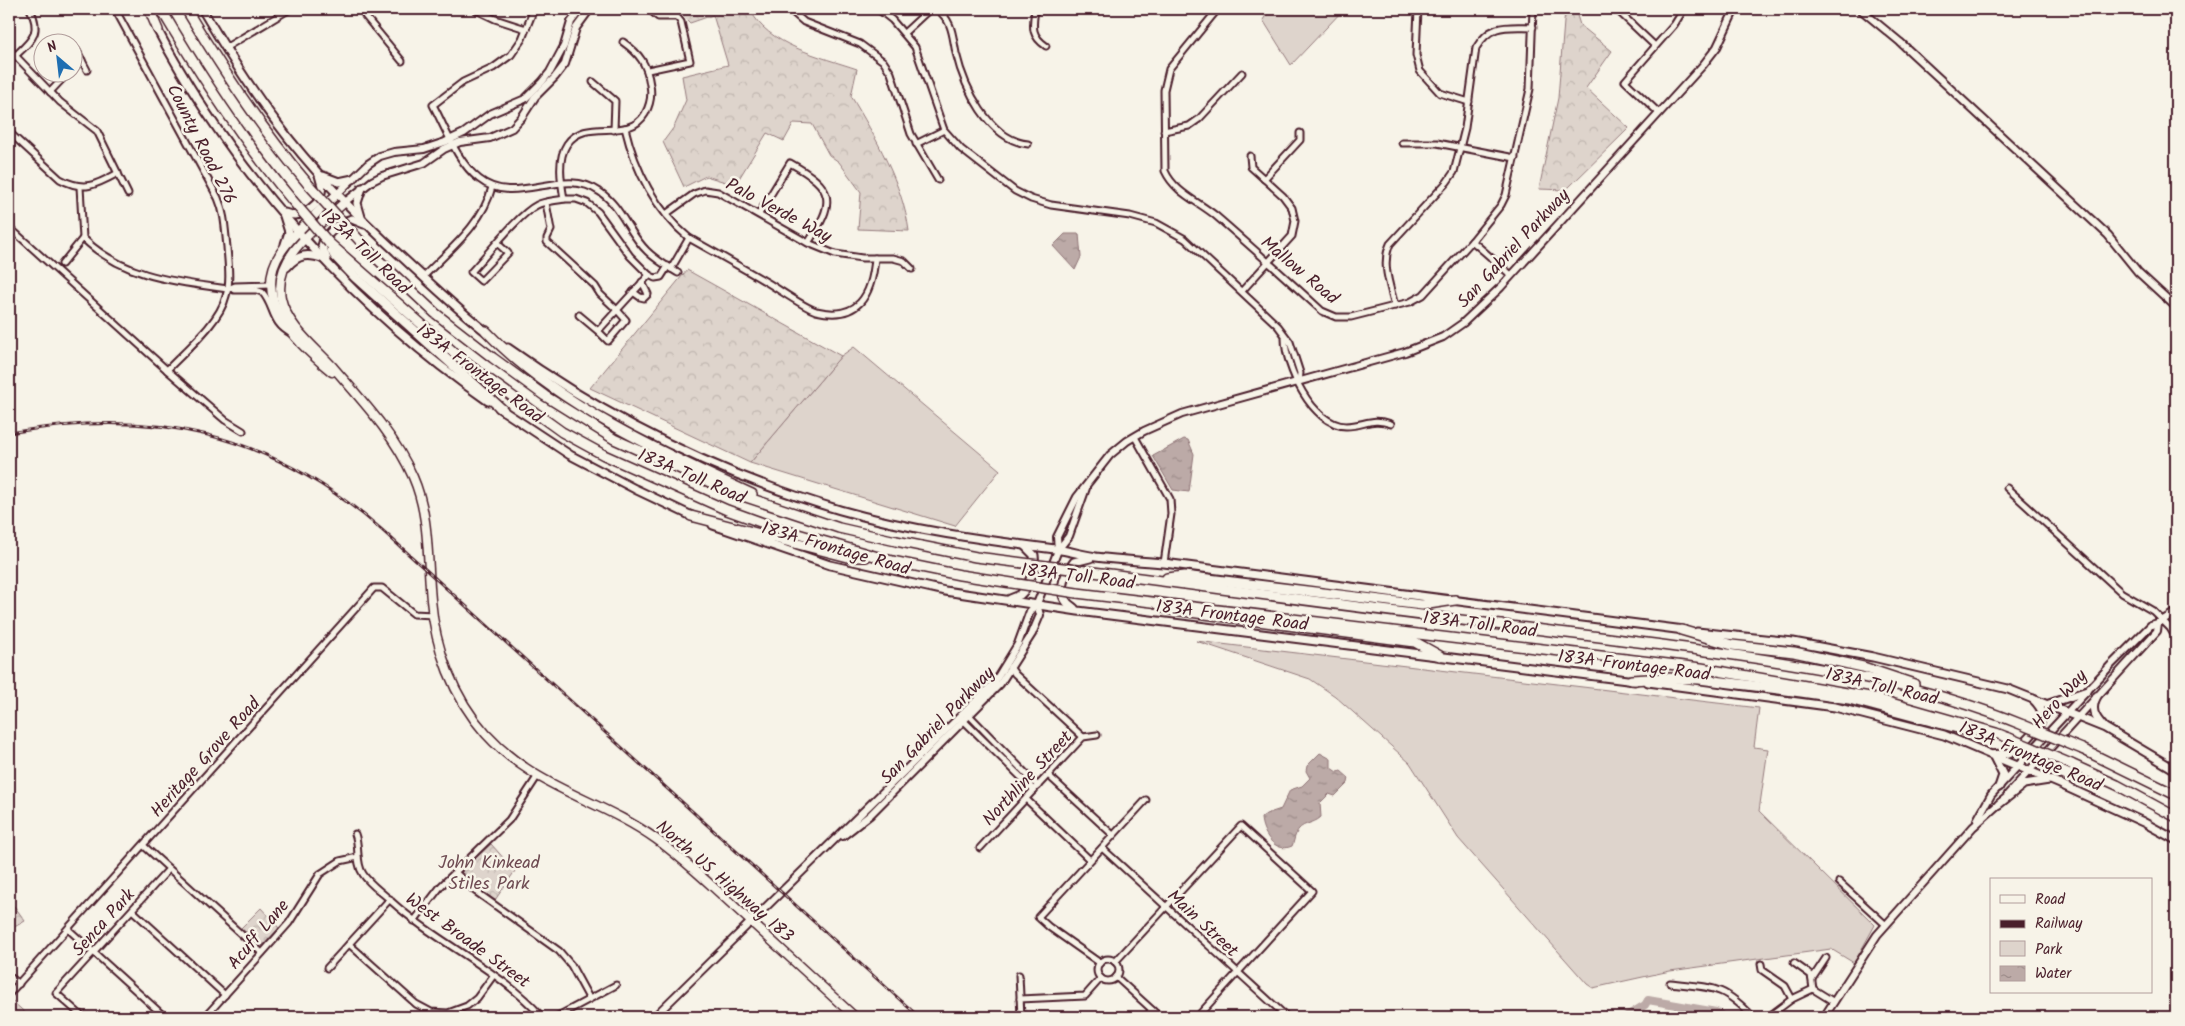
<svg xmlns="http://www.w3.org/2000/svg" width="2185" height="1026" viewBox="0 0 2185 1026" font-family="Kalam,sans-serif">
  <defs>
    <pattern id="forest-crowns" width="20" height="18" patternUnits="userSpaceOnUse" patternTransform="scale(1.25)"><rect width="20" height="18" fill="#ded4cc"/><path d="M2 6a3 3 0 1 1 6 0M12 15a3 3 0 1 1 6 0" fill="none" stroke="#c0b6af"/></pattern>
    <pattern id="water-ripples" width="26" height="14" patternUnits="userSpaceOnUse" patternTransform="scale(1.25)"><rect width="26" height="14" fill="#bcaaa7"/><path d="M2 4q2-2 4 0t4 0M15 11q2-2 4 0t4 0" fill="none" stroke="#9b8a88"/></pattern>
  </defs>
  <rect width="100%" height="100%" fill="#f7f3e8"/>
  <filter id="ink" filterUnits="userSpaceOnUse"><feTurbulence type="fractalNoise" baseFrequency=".02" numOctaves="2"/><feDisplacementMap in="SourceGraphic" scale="10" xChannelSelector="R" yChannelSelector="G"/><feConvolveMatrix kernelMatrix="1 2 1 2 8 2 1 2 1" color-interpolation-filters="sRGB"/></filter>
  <g filter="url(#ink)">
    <g fill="#ded4cc" stroke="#947a7c">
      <polygon points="1270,9 1344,9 1291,65 1263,20"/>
      <polygon points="854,347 1000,470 955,526 750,463 841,356"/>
      <polygon points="1196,641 1759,708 1754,747 1768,749 1759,811 1875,925 1854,963 1831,949 1670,971 1593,988 1587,984 1458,838 1410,763 1335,696 1310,679"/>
      <polygon points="12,1001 30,1017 9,1017 9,1004"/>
    </g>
    <g fill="url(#forest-crowns)" stroke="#947a7c">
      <path d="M676,9H750C766,45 822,57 857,69L851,96C875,136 903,185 909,231L858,229L861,192L839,162L829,155L812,124L794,123L784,141L767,133L735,185L706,176L684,187L663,142L674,127L686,100L682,76L728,65L713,15L690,23Z"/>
      <polygon points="1565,9 1575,9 1580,25 1612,51 1586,88 1629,128 1566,190 1539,189 1558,98"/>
      <polygon points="687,270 841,356 750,463 590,388"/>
      <polygon points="491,844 515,871 495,900 475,886 462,871"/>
      <polygon points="9,904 15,907 25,921 9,930"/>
      <polygon points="261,908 279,928 262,946 241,928"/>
    </g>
    <g fill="url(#water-ripples)" stroke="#8e7275">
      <polygon points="1065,234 1079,234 1081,257 1075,270 1053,246"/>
      <polygon points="1184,439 1188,440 1194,454 1189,492 1173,490 1153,456"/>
      <path d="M1320,753L1331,759V768L1337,772L1341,771L1349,778L1348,783L1335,796L1329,794L1320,803L1321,817C1313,825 1300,822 1296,834C1294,838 1294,842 1292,846C1275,854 1262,833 1261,818L1266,814L1281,809L1290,790L1302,786L1310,778L1306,771L1307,766Z"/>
    </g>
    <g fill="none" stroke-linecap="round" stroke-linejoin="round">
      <g stroke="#bcaaa7" stroke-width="8">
        <polyline points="868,1017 874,1017"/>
        <polyline points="1625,1017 1645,1005 1648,1000 1716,1012 1724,1017"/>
      </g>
      <g stroke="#4a1f2b" stroke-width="9">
        <g id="minor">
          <path d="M115,9L218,198C225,214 225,230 227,247C228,263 231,281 226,296C220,322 185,351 167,370"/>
          <polyline points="374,9 365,16 402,61"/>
          <polyline points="474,9 495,19 526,29"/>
          <path d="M534,9L522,39L511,55L493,68L463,82L433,105C446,129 457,162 479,179C515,208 563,165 600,192C621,206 629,234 647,251C656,260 668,267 678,273"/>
          <polyline points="789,9 804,22 860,44 883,61 891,73 911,134 938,180"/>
          <polyline points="878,9 892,20 915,47 944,130 961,149 1015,191 1031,199 1051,205 1130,216 1156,223 1185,239 1278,326 1290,342 1300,373 1299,382"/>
          <path d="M937,9C953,22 952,34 956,53C964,87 989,140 1028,144"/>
          <path d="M1035,9C1033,26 1030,35 1046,46"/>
          <path d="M1218,9L1169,69L1164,90L1165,171C1175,193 1198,201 1216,216C1252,247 1287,279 1322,311L1336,317H1351L1410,302L1423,295L1472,241L1501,205L1506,195L1530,89L1533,9"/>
          <polyline points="1418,9 1416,55 1420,71 1440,93 1469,102"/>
          <polyline points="1616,9 1655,46"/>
          <polyline points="904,33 930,9"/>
          <polyline points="225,48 290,9"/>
          <polyline points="9,49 60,102 97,131 128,194"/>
          <polyline points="77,51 87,70"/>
          <path d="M15,56C32,40 42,33 30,9"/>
          <polyline points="72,69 82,60"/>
          <polyline points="648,70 690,61 681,22 677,17 658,17 649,9"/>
          <polyline points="593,82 615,101 614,130"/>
          <polyline points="50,92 69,72"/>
          <polyline points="1659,113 1625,81 1674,25 1684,9"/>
          <path d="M625,128C635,170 656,211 689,238C714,252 739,266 763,280C776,287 803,307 816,311C858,321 872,296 875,258"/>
          <polyline points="1164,131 1189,126 1199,119 1242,73"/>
          <path d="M9,132L60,179C84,192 96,185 118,173"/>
          <polyline points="1402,143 1437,143 1515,158"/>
          <polyline points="916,144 944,130"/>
          <polyline points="1264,179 1300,140 1300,133"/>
          <path d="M80,187L83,238C122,277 176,282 228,289L235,286L271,285"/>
          <polyline points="564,199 576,199 587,203 598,212 630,256 649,275"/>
          <polyline points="546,203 551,230 547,238 547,242 595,286 600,294 617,310 649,275 655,278 661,277 668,266"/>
          <polyline points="666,214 694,194 705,190 718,192 808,243 835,254 862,258 893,258 904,261 912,269"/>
          <path d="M759,214L790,163C835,188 836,201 808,243"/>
          <polyline points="9,227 167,370 225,420 243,431"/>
          <polyline points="1472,241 1511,275"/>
          <path d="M497,243L508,253L481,281L471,272C487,255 519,214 537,205C545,201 555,201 564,199C561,182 557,159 567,144C586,116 628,143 645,114C650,105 652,95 650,85C647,64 640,54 623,42"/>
          <polyline points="62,264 83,238"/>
          <polyline points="671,269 689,238"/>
          <path d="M423,277C449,250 483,224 492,187"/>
          <path d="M232,288L234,290H256L262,292C275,306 270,323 292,334"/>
          <polyline points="1242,291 1292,236 1295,221 1292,208 1283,196 1251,167 1250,156"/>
          <polyline points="633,292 640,297 644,298 648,294 642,282"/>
          <path d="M1395,306C1390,285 1381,264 1390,244L1447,182L1454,172L1465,128L1476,48C1491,23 1506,27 1533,27"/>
          <polyline points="579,315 598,331 617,310 626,320 608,341 598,331"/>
          <path d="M1285,338C1285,367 1312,425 1346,426C1364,426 1372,417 1391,424"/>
          <polyline points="1135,437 1170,499 1171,514 1164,563"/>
          <polyline points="2007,488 2122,593 2153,611 2170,628 2176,638"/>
          <polyline points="1010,667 1015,674 1083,737"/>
          <polyline points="967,713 1038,786"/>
          <polyline points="962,719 1034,790"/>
          <polyline points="1048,775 1113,835"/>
          <polyline points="1026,799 1090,860"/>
          <path d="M355,834C360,847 355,862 363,874C370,885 382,892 391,901C437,943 502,971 542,1017"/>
          <polyline points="144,846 262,953"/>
          <polyline points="980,848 1083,737 1097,735"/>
          <polyline points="1102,848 1287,1017"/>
          <polyline points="455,872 475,891 559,951 571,965 589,998"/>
          <polyline points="1839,882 1886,925"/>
          <polyline points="132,910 225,995"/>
          <polyline points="414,921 441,886 509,820 537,777"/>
          <polyline points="68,929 165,1017"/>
          <polyline points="349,944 416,1004 431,1012 448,1013 467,1006 477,998 493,976"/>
          <circle cx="1108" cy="970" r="11"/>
          <polyline points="1115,962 1241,826 1312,891 1197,1017"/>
          <polyline points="1100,963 1049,927 1038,917 1146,800"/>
          <polyline points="1794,963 1811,975 1813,989"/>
          <polyline points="1761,964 1762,970 1785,986 1792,999"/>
          <polyline points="327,968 390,899"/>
          <polyline points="1019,975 1021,1017"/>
          <polyline points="9,976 19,984"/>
          <polyline points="1116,977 1160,1017"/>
          <polyline points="1812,979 1826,958"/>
          <path d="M1670,983C1712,988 1722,984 1753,1017"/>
          <polyline points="9,994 374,588 382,588 414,614 433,615"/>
          <polyline points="1020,999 1085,996 1101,978"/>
          <polyline points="83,1017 56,993 169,869"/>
          <polyline points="205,1017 289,923 320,874 340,861 358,857"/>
          <polyline points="556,1017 616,985"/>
          <polyline points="1146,1017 1152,1010"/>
          <polyline points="1768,1017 1792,999 1813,989 1834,1002"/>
        </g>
      </g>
      <g stroke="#4a1f2b" stroke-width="10">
        <g id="tertiary">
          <polyline points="1860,9 1900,42 2108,235 2138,272 2176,307"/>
          <polyline points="337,194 368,164 380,156 394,152 424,149 445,142 464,133 490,114 525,99 542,82 550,72 564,46 571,22 581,9"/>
          <polyline points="345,202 372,181 382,176 424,163 444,149 460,142 490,138 512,128 522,117 535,97 555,77 565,64 576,28 590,9"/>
          <polyline points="1058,550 1057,537 1077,497 1110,455 1127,441 1144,431 1182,414 1405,352 1443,337 1463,323 1501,287 1703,65 1717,47 1735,9"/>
          <polyline points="2008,794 2157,631 2158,623"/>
          <polyline points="1977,820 1991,795 2111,665 2151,625 2158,623 2176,612"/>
          <polyline points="843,836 870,815 1000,684 1032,634 1040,615 1037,604"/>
          <polyline points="654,1017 994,683 1018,644 1030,611 1037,604 1058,550 1069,536 1086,488"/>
          <polyline points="1824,1017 1877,935 1973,827 2001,802"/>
        </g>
      </g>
      <g stroke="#4a1f2b" stroke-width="11">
        <g id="secondary">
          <path d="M202,9C225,48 249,87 277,123C314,173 358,217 404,259C432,285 459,311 489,334"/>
          <path d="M156,27C232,173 353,307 488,401"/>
          <polyline points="323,176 339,182 353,179"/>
          <path d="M285,213C300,219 309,211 320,200L322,186L319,175"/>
          <polyline points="284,216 289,232 285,244"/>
          <polyline points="361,217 357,203 362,188"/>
          <polyline points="327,259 322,246 324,239 339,223 352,219 364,224"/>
          <path d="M287,267C298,254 308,253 324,259"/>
          <path d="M508,348C609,420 721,475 840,510C910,530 983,540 1055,549C1069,551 1083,555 1096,557C1119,560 1142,561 1164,563L1684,630"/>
          <polyline points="499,408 570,455 635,489 694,517"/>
          <polyline points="713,525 830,565 945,591 1078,611 1635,681"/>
          <polyline points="1010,599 1020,595 1026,589 1035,567 1034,555 1025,546"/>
          <path d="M1074,608C1055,597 1062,577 1074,562L1090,558"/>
          <polyline points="1697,632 1793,642 1873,657 2008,689 2105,728 2176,770"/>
          <polyline points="1648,682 1835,707 1944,735 2060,784 2143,822 2176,840"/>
          <path d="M2097,696C2090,709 2094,716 2103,726"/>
          <polyline points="2049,704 2087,691"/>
          <path d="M1993,755C1998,754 2004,754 2009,753C2019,750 2042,726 2042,716C2043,709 2037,703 2033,699"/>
          <polyline points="1993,755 2003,775 1999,787"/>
          <polyline points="1999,804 2024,784 2049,780"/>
        </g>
      </g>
      <g stroke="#4a1f2b" stroke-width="11">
        <g id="primary">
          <path d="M345,202C319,226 273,256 281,298C287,326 315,347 333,367C363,402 394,434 413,477C430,516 427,558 431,600C435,648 453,697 486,734C537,790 598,798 656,839C680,856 701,876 723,896C767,936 811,977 855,1017"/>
          <path d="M332,372C298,344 250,299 281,252C292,234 321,210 337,194"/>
        </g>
      </g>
      <g stroke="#4a1f2b" stroke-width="12">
        <g id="motorway">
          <polyline points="149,9 158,30"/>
          <path d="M161,9C200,75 242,140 292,200"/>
          <path d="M186,9C223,71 261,129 308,184"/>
          <polyline points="329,243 466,363 562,432 604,455 727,510 777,528 892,561"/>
          <polyline points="332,250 335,256 355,277 503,410"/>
          <polyline points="372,254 435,313 493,358 545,396 614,439 734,493 839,528 896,541"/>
          <path d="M486,331C554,403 662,453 752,494"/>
          <polyline points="691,516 848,557 866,557"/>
          <path d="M1086,571C1233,590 1380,611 1527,628C1592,636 1657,644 1721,653C1825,668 1925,685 2023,725"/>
          <polyline points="1167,578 1184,576 1422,605 1455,600"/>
          <polyline points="1077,593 1701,668 1870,697 1996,733 2009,738"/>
          <polyline points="1156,603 1167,609 1415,642 1440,656"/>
          <polyline points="1681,630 1732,645 1794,652 1863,667 1914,684"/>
          <polyline points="1631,680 1666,678 1699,679 1801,692 1849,699 1972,732"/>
          <polyline points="2082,749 2176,795"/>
          <polyline points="2071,764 2117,785 2176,817"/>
        </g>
      </g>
      <use href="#minor" stroke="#f7f3e8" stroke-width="5"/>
      <use href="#tertiary" stroke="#f7f3e8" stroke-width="6"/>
      <use href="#secondary" stroke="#f7f3e8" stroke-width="7"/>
      <use href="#primary" stroke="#f7f3e8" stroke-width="8"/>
      <use href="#motorway" stroke="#f7f3e8" stroke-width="9"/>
      <g stroke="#4a1f2b" stroke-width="3">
        <path id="rail" d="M9,433C154,407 270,432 382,530L919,1017"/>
      </g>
      <use href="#rail" stroke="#f7f3e8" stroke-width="1" stroke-dasharray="4" stroke-linecap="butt"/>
      <g stroke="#4a1f2b" stroke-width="12" stroke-linecap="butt">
        <g id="motorway-bridge">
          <polyline points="308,184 372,254"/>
          <polyline points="292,200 329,243"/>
          <polyline points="896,541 976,557 1086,571"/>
          <polyline points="892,561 960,575 1077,593"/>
          <polyline points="2023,725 2082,749"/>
          <polyline points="2009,738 2071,764"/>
        </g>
      </g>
      <use href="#motorway-bridge" stroke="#f7f3e8" stroke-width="9"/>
    </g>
  </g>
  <g text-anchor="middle" stroke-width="5" stroke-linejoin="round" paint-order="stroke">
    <g font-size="18" fill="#4a1f2b" stroke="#f7f3e8">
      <text transform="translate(202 144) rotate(63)" y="6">County Road 276</text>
      <text transform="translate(779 210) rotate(28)" y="6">Palo Verde Way</text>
      <text transform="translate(1513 248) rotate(-47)" y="6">San Gabriel Parkway</text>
      <text transform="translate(366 251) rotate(44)" y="6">183A Toll Road</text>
      <text transform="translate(1300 270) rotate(40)" y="6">Mallow Road</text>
      <text transform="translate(480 373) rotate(37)" y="6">183A Frontage Road</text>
      <text transform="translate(692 476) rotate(23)" y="6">183A Toll Road</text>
      <text transform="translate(836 548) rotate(16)" y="6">183A Frontage Road</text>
      <text transform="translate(1078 576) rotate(7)" y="6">183A Toll Road</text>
      <text transform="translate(1232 615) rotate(7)" y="6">183A Frontage Road</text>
      <text transform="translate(1480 624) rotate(7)" y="6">183A Toll Road</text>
      <text transform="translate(1634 665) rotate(7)" y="6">183A Frontage Road</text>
      <text transform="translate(1882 686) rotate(13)" y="6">183A Toll Road</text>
      <text transform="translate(2059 699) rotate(-48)" y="6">Hero Way</text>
      <text transform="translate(937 725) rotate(-46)" y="6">San Gabriel Parkway</text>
      <text transform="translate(2031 756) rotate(23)" y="6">183A Frontage Road</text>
      <text transform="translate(205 757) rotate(-48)" y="6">Heritage Grove Road</text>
      <text transform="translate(1027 778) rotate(-47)" y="6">Northline Street</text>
      <text transform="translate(725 881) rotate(41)" y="6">North US Highway 183</text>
      <text transform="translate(103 922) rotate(-48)" y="6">Senca Park</text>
      <text transform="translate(1203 923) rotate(43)" y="6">Main Street</text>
      <text transform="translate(258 934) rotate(-50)" y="6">Acuff Lane</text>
      <text transform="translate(468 940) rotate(36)" y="6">West Broade Street</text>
    </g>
    <g font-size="18" fill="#6f4c53" stroke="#f7f3e8">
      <text x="489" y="868">John Kinkead<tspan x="489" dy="21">Stiles Park</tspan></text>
    </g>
  </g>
  <rect width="2185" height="1026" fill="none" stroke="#f7f3e8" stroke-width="30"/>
  <rect x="15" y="15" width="2155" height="996" fill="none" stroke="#4a1f2b" stroke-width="2" filter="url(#ink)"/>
  <rect x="1990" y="878" width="162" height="115" fill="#f7f3e8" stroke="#b29e9c"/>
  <rect x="2000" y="895" width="25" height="8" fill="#f7f3e8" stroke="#b29e9c"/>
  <text x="2035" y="904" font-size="15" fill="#4a1f2b">Road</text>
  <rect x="2000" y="920" width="25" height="8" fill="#4a1f2b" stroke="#b29e9c"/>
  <text x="2035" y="928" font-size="15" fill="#4a1f2b">Railway</text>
  <rect x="2000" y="941" width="25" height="15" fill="#ded4cc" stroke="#b29e9c"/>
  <text x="2035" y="954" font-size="15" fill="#4a1f2b">Park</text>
  <rect x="2000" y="966" width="25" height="15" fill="url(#water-ripples)" stroke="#b29e9c"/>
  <text x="2035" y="978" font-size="15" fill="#4a1f2b">Water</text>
  <g transform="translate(58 58) rotate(332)"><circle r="24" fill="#f7f3e8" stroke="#b29e9c"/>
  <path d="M0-4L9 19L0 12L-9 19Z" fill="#1f6fb2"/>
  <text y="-8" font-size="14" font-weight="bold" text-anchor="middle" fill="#4a1f2b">N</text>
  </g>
</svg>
